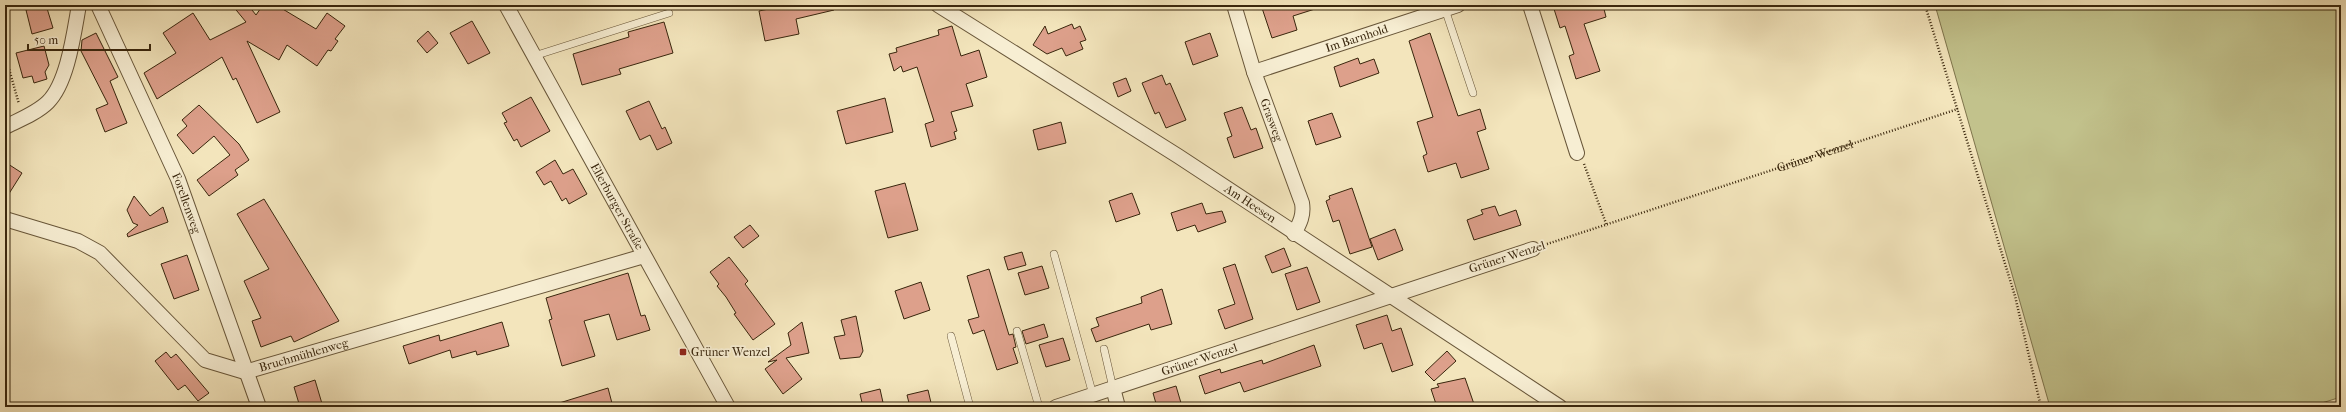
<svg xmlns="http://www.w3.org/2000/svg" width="2346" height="412" viewBox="0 0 2346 412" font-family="'IM FELL French Canon',serif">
  <rect width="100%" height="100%" fill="#f3e5bc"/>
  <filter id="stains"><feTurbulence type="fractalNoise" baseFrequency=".005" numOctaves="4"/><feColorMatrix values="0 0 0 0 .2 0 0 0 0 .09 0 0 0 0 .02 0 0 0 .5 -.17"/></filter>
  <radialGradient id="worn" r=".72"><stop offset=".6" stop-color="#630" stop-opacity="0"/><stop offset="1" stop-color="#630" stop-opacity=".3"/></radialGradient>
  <polygon fill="#c2c28c" stroke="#7e744c" points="1935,5 2341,5 2341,397 2309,407 2050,407"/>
  <g fill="#dda08b" stroke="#39260d">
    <polygon points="46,5 53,28 32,34 26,10"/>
    <polygon points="232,5 248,5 256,15 263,5 276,5 316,29 327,13 345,26 335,39 338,41 331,51 328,50 317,66 287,45 279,60 247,41 280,112 257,123 236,78 233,80 222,57 157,99 144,73 176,53 163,33 193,13 210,40 246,22"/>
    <polygon points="788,5 833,5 834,10 796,19 799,34 765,41 759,11"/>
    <polygon points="1261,5 1317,5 1318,8 1293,16 1297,30 1272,38"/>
    <polygon points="1567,5 1603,5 1606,17 1584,24 1600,71 1576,79 1569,56 1574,54 1565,26 1560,28 1554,9"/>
    <polygon points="472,21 490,53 468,64 450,33"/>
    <polygon points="664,22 673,53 619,69 621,74 582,85 573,54 629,37 628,32"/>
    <polygon points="1072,24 1074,29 1080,26 1086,40 1080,42 1083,49 1066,56 1062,48 1047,54 1033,45 1045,26 1048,34"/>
    <polygon points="952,26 961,56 979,50 987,77 966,84 973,106 951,112 957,131 954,132 956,139 931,147 925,124 934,121 917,67 903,72 901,66 894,71 889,54 897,52 896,48 939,35 938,30"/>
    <polygon points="428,31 438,43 427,53 417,41"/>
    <polygon points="96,33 118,77 110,81 127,123 105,132 96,109 108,104 81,51 82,40"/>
    <polygon points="1210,33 1218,56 1193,65 1185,42"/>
    <polygon points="1430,33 1458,116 1480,109 1486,129 1477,132 1489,169 1461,178 1456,163 1428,172 1423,156 1427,154 1417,122 1433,117 1409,41"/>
    <polygon points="44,46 49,65 45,72 47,79 34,83 32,76 23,78 16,53"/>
    <polygon points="1358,58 1360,64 1374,59 1379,73 1340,87 1334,67"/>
    <polygon points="1162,75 1166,85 1170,83 1186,120 1166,128 1159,112 1155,114 1142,83"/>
    <polygon points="1126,78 1131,91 1118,97 1113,83"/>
    <polygon points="531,97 550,131 521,147 517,139 514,141 504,123 507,122 502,113"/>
    <polygon points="885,98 893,132 846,144 837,111"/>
    <polygon points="649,101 662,129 665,127 672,143 657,150 650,135 640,140 626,111"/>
    <polygon points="199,105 239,144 249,160 235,170 238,175 209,196 197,180 230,155 214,136 193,154 177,135 187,126 182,120"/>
    <polygon points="1242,107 1251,130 1256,128 1263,148 1234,158 1227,138 1232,136 1224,113"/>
    <polygon points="1332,113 1341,137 1316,145 1308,121"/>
    <polygon points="1061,122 1066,143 1038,150 1033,130"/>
    <polygon points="555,160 563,174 573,169 587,194 569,204 566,198 562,201 551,181 544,185 536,172"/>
    <polygon points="5,162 22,173 5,200"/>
    <polygon points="905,183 918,230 888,238 875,191"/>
    <polygon points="1352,188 1372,247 1350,254 1339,220 1333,222 1326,201 1330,199 1329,196"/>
    <polygon points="1132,193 1140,214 1116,222 1109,201"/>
    <polygon points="134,196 150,216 163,207 168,222 128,237 127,234 138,225 133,223 127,210"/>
    <polygon points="264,199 339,321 294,342 291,336 261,347 252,321 261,318 244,281 269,269 237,214"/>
    <polygon points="1202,203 1206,214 1222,211 1226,222 1198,232 1195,225 1177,231 1171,213"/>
    <polygon points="1495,206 1499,216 1516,210 1521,225 1474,240 1467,220 1483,214 1481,210"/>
    <polygon points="750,225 759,236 743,248 734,237"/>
    <polygon points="1395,229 1403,250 1378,260 1370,239"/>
    <polygon points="1284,248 1291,266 1272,273 1265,256"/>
    <polygon points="1022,252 1026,265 1008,270 1004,257"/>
    <polygon points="187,255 199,290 174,299 161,264"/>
    <polygon points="729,257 748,281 745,284 775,324 753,340 734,314 736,313 726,297 717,286 719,284 710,272"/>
    <polygon points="1235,264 1253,319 1225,329 1218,310 1235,304 1223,268"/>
    <polygon points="1042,266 1049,288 1025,295 1018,273"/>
    <polygon points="1307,267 1320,302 1297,310 1285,274"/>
    <polygon points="989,269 1009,335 1013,334 1016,347 1013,348 1018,363 997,370 984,330 973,334 968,320 979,317 967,276"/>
    <polygon points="628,273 641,316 645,315 650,330 617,340 609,314 584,321 595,356 562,366 549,320 552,319 546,298"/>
    <polygon points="921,282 930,310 904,319 895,291"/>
    <polygon points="1162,289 1172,324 1151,330 1149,324 1096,342 1091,329 1099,326 1096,318 1142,303 1141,297"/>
    <polygon points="1387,315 1392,331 1401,328 1413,365 1392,372 1382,343 1364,349 1356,325"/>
    <polygon points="856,316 863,351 860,357 840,359 834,337 845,335 841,320"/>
    <polygon points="502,322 509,346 477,355 476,351 452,358 450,350 409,364 403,346 439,335 440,341"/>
    <polygon points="802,322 809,353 786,358 802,379 783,394 765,369 777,360 768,362 791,345 788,333"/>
    <polygon points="1044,324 1048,337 1026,344 1022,331"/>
    <polygon points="1063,338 1070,360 1046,367 1039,345"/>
    <polygon points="1314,345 1321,366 1244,392 1240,382 1205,394 1199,376 1220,369 1221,373 1262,360 1263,364"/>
    <polygon points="1447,351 1456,361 1434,381 1425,372"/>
    <polygon points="166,352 171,358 176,354 209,393 198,401 185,385 178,390 155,361"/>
    <polygon points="1465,378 1475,407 1437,407 1431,389 1439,387 1437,384"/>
    <polygon points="315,380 323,407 300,407 294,387"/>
    <polygon points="1176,386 1181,403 1168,407 1157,407 1153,393"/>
    <polygon points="608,388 613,407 556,407 556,404"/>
    <polygon points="880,389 884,407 863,407 860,394"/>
    <polygon points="928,390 932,407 910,407 907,395"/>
  </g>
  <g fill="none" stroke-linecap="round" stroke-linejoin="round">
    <g stroke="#685639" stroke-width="8">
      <g id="service">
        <polyline points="1445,9 1473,93"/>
        <polyline points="534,56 669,13"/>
        <polyline points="1054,254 1093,395"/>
        <polyline points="1017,331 1039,407"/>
        <polyline points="951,336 970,407"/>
        <polyline points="1104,349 1113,388"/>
      </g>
    </g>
    <g stroke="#685639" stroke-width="16">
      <g id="minor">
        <path id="s2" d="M98,5L178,179L259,407"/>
        <path id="s3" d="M506,5L728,407"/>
        <path id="s4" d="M938,5L1178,156L1560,407"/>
        <path id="s5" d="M1234,5L1254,72L1302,203C1304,215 1300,223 1294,234"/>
        <polyline points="1530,5 1577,153"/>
        <path id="s6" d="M1254,72L1458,5"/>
        <path d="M5,127C19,120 37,113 48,102C68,82 74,32 79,5"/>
        <path id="s7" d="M5,219L78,241L100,253L205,360L245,372L644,256"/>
        <polyline points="1113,388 1118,407"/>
        <path id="s8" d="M1056,407L1533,249"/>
      </g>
    </g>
    <g stroke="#39260d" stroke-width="2.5" stroke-dasharray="1 2" stroke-linecap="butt">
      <polyline points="1925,5 2015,296 2041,407"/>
      <polyline points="5,55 19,104"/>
      <polyline points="1584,164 1607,226"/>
      <path id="s1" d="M1547,244L1958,109"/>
    </g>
    <use href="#service" stroke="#f7eed3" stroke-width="7"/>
    <use href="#minor" stroke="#f7eed3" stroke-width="14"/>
  </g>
  <rect fill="#8f2418" stroke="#f7eed3" stroke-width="1.5" x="679" y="348" width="8" height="8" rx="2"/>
  <g text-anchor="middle" stroke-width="3.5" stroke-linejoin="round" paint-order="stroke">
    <g font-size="12" fill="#39260d" stroke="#f7eed3">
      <text dy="4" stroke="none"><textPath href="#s6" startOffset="108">Im Barnhold</textPath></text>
      <text dy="4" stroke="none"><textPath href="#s5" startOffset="121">Grasweg</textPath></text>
      <text dy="4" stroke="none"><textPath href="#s1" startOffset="282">Grüner Wenzel</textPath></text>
      <text dy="4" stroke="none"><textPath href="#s2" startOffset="217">Forellenweg</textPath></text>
      <text dy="4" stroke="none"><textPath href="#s4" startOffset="370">Am Heesen</textPath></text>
      <text dy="4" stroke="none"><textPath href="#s3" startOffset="230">Ellerburger Straße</textPath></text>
      <text transform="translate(1507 257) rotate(-18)" y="4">Grüner Wenzel</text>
      <text dy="4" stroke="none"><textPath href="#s7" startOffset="354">Bruchmühlenweg</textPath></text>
      <text dy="4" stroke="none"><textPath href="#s8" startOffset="151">Grüner Wenzel</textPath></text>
    </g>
    <g font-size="12" fill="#39260d" stroke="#f7eed3" text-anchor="start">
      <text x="691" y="356">Grüner Wenzel</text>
    </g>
  </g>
  <rect width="2346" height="412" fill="none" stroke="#f3e5bc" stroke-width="20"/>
  <rect x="6" y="6" width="2334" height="400" fill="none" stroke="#39260d" stroke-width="2"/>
  <rect x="10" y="10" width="2326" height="392" fill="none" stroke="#39260d"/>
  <path d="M28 44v6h122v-6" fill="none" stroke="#39260d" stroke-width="2"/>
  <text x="34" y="44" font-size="12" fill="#39260d" stroke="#f7eed3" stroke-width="3" paint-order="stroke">50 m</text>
  <rect width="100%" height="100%" filter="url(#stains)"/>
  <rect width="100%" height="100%" fill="url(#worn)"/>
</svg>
